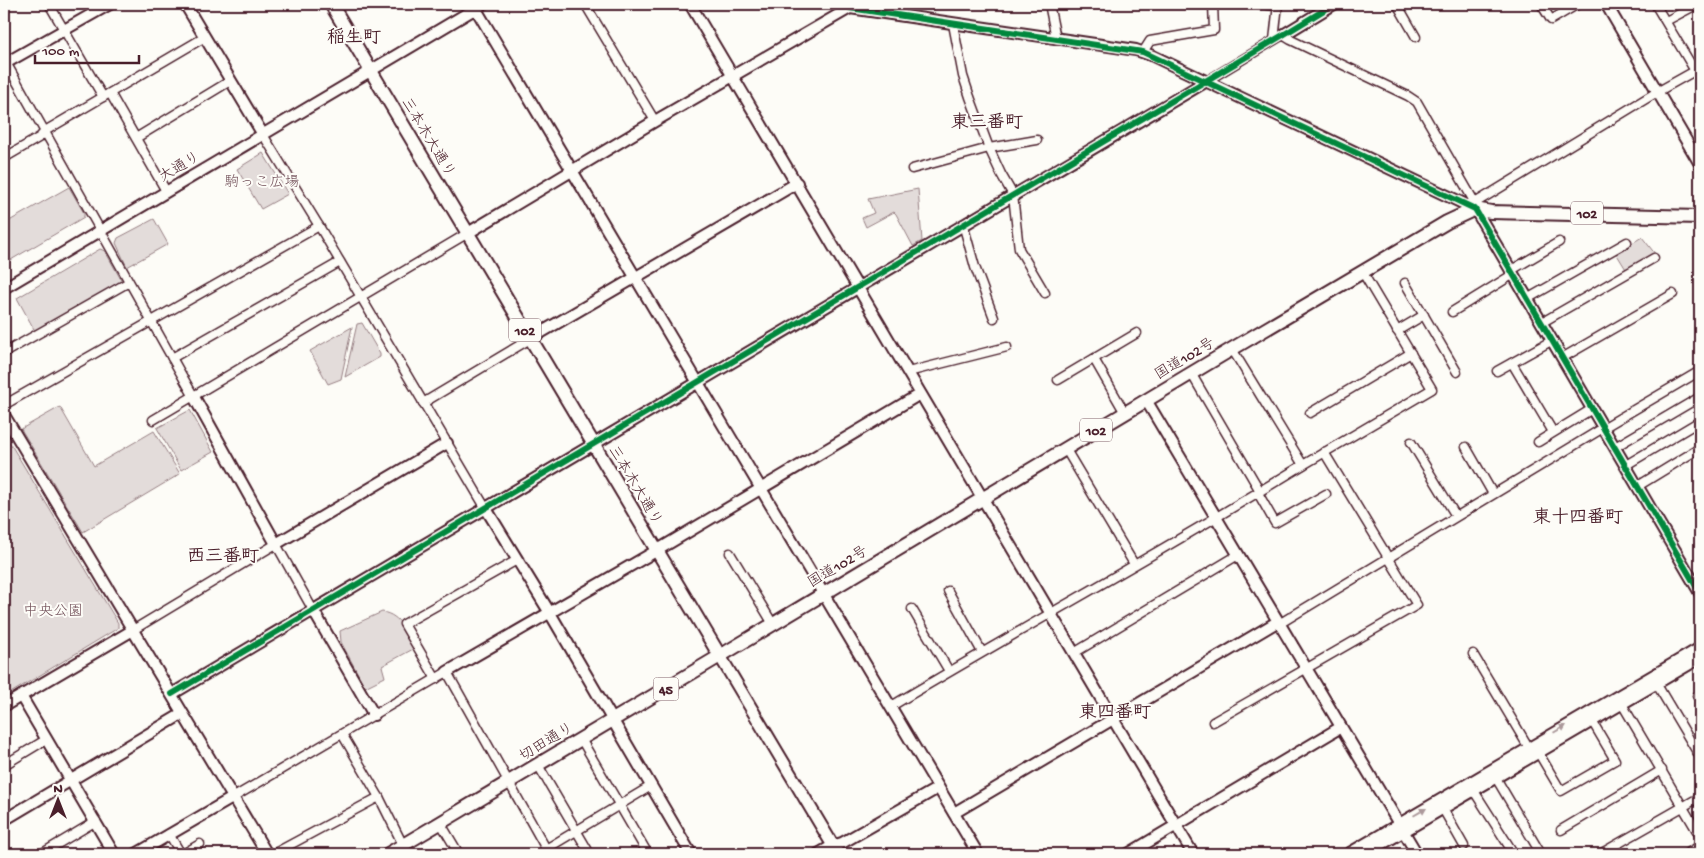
<svg xmlns="http://www.w3.org/2000/svg" width="1704" height="858" viewBox="0 0 1704 858" font-family="'Gochi Hand','Klee One',sans-serif">
  <rect width="100%" height="100%" fill="#fdfcf7"/>
  <filter id="ink" filterUnits="userSpaceOnUse"><feTurbulence type="fractalNoise" baseFrequency=".02" numOctaves="2"/><feDisplacementMap in="SourceGraphic" scale="10" xChannelSelector="R" yChannelSelector="G"/><feConvolveMatrix kernelMatrix="1 2 1 2 8 2 1 2 1" color-interpolation-filters="sRGB"/></filter>
  <g filter="url(#ink)">
    <g fill="#e3dcda" stroke="#967e82">
      <polygon points="263,153 288,194 261,209 237,169"/>
      <polygon points="69,187 84,213 84,217 4,264 4,224"/>
      <polygon points="918,189 922,241 913,246 896,214 894,212 866,227 862,218 874,213 868,199"/>
      <polygon points="154,219 168,244 127,267 116,243 118,238"/>
      <polygon points="1642,237 1656,255 1627,271 1616,253"/>
      <polygon points="100,249 105,251 123,283 35,331 17,298"/>
      <polygon points="362,323 380,354 380,357 345,377 357,324"/>
      <polygon points="352,327 341,379 328,384 310,351"/>
      <polygon points="60,407 94,466 154,431 180,474 83,532 21,429"/>
      <polygon points="190,410 213,452 181,470 157,428"/>
      <polygon points="4,433 118,623 118,628 4,697"/>
      <path d="M382,612C401,615 407,633 415,648L382,666L385,677L365,687L341,642L340,631Z"/>
    </g>
    <g fill="none" stroke-linecap="round" stroke-linejoin="round">
      <g stroke="#4a1f2b" stroke-width="11">
        <g id="minor">
          <polyline points="49,4 103,97"/>
          <polyline points="585,4 655,121"/>
          <polyline points="1049,4 1056,38"/>
          <polyline points="1260,4 1278,6"/>
          <polyline points="1397,4 1416,37"/>
          <polyline points="1481,4 1482,4"/>
          <polyline points="1541,4 1551,20 1578,4"/>
          <polyline points="1655,4 1695,71"/>
          <polyline points="1666,21 1698,4"/>
          <polyline points="953,24 963,76 970,97 989,148 1001,174 1013,195 1019,249 1045,293"/>
          <polyline points="1274,40 1278,4"/>
          <polyline points="1143,52 1150,41 1214,30 1213,4"/>
          <polyline points="4,59 194,397"/>
          <polyline points="1205,82 1283,35 1291,40 1408,96 1417,102 1475,203 1475,209"/>
          <polyline points="110,93 166,191"/>
          <polyline points="262,133 319,226 485,507"/>
          <polyline points="136,138 230,81"/>
          <polyline points="4,158 40,137 45,131 205,37"/>
          <polyline points="912,169 989,148 1037,140"/>
          <polyline points="1475,203 1657,92 1700,68"/>
          <polyline points="963,224 975,267 994,318"/>
          <polyline points="1510,271 1559,242"/>
          <polyline points="1405,283 1457,372"/>
          <polyline points="1527,299 1627,242"/>
          <polyline points="1452,312 1512,275"/>
          <polyline points="1541,323 1654,258"/>
          <polyline points="1397,331 1424,315"/>
          <polyline points="1232,349 1303,465 1432,389 1363,273"/>
          <polyline points="4,353 129,282"/>
          <polyline points="172,358 340,262"/>
          <polyline points="1562,358 1673,294"/>
          <polyline points="1094,359 1125,413"/>
          <polyline points="1512,363 1553,432"/>
          <polyline points="1497,371 1551,341"/>
          <polyline points="908,372 1007,347"/>
          <polyline points="1191,373 1260,491"/>
          <polyline points="1058,380 1137,333"/>
          <polyline points="423,403 530,339"/>
          <polyline points="4,405 319,226"/>
          <polyline points="1310,413 1411,353"/>
          <polyline points="153,420 468,233"/>
          <polyline points="1411,442 1456,516"/>
          <polyline points="1538,442 1592,409"/>
          <polyline points="1466,447 1493,494"/>
          <polyline points="1615,447 1700,397"/>
          <polyline points="1065,448 1134,564"/>
          <polyline points="1626,465 1700,421"/>
          <polyline points="1638,486 1700,448"/>
          <polyline points="1258,493 1275,523 1326,494"/>
          <polyline points="730,553 773,624"/>
          <polyline points="948,591 982,652"/>
          <polyline points="912,609 949,671"/>
          <polyline points="1279,624 1603,428 1700,371"/>
          <polyline points="133,630 276,544 313,610"/>
          <polyline points="1074,653 1238,555"/>
          <polyline points="1473,654 1529,748"/>
          <polyline points="436,679 404,624 517,560"/>
          <polyline points="1656,683 1700,757"/>
          <polyline points="1697,696 1700,694"/>
          <polyline points="1622,704 1700,836"/>
          <path d="M890,707C1027,625 1167,549 1303,465"/>
          <polyline points="1213,722 1417,605 1324,452"/>
          <polyline points="342,734 379,797 403,845"/>
          <polyline points="581,739 648,854"/>
          <polyline points="1538,752 1561,791 1615,760 1592,721"/>
          <polyline points="4,765 47,739"/>
          <polyline points="538,765 590,854"/>
          <polyline points="1496,778 1541,854"/>
          <polyline points="1474,791 1514,854"/>
          <polyline points="234,797 447,672 549,854"/>
          <polyline points="1443,809 1464,846"/>
          <polyline points="440,822 459,854"/>
          <polyline points="1561,830 1662,770"/>
          <polyline points="169,834 181,854"/>
          <polyline points="546,849 651,786"/>
          <polyline points="41,854 96,821"/>
          <polyline points="183,854 200,844"/>
          <polyline points="273,854 379,797"/>
          <polyline points="1600,854 1700,797"/>
          <polyline points="1686,854 1700,846"/>
        </g>
      </g>
      <g stroke="#4a1f2b" stroke-width="14">
        <g id="tertiary">
          <polyline points="185,4 262,133"/>
          <polyline points="473,4 978,854"/>
          <polyline points="690,4 1193,854"/>
          <polyline points="1606,4 1700,164"/>
          <polyline points="1283,35 1334,4"/>
          <polyline points="4,64 110,4"/>
          <polyline points="468,233 655,121 850,8 1136,50 1153,56 1475,209 1700,593"/>
          <polyline points="4,288 483,4"/>
          <polyline points="530,339 797,183"/>
          <polyline points="194,397 276,544 447,443"/>
          <polyline points="1146,400 1417,854"/>
          <polyline points="4,415 267,854"/>
          <polyline points="485,507 550,613 691,854"/>
          <polyline points="313,610 374,715"/>
          <polyline points="447,672 656,551 920,394"/>
          <polyline points="172,694 1205,82"/>
          <polyline points="21,696 114,854"/>
          <polyline points="4,706 133,630"/>
          <polyline points="954,813 1277,622"/>
          <polyline points="4,820 182,714"/>
          <polyline points="136,854 234,797"/>
          <polyline points="818,854 832,846 842,843 938,788"/>
          <polyline points="1128,854 1341,727"/>
          <polyline points="1348,854 1700,648"/>
          <polyline points="1365,854 1700,658"/>
        </g>
      </g>
      <g stroke="#4a1f2b" stroke-width="15">
        <polyline id="secondary" points="720,656 838,854"/>
      </g>
      <g stroke="#4a1f2b" stroke-width="16">
        <polyline id="primary" points="388,854 720,656"/>
      </g>
      <g stroke="#4a1f2b" stroke-width="16">
        <polyline id="trunk" points="331,4 720,656 1232,349 1447,222 1475,209 1491,212 1700,217"/>
      </g>
      <use href="#minor" stroke="#fdfcf7" stroke-width="8"/>
      <use href="#tertiary" stroke="#fdfcf7" stroke-width="10"/>
      <use href="#secondary" stroke="#fdfcf7" stroke-width="11"/>
      <use href="#primary" stroke="#fdfcf7" stroke-width="12"/>
      <use href="#trunk" stroke="#fdfcf7" stroke-width="12"/>
      <g stroke="#fdfcf7" stroke-width="9">
        <g id="cycleway">
          <polyline points="850,8 1143,52 1475,209 1700,593"/>
          <polyline points="172,694 1283,35 1334,4"/>
        </g>
      </g>
      <use href="#cycleway" stroke="#00873e" stroke-width="6"/>
    </g>
    <defs><path id="oneway-solid" d="M-6-.8H1V-3.2L6.5 0L1 3.2V.8H-6Z" transform="scale(1.25)"/></defs>
    <g fill="#ac999b">
      <use href="#oneway-solid" transform="translate(1560 729) rotate(-30)"/>
      <use href="#oneway-solid" transform="translate(1420 812) rotate(-30)"/>
    </g>
  </g>
  <g text-anchor="middle" stroke-width="4" stroke-linejoin="round" paint-order="stroke">
    <g fill="#fdfcf7" stroke="#806168" stroke-width="1">
      <rect x="1571" y="201.5" width="32" height="23" rx="4"/>
      <rect x="509" y="318.5" width="32" height="23" rx="4"/>
      <rect x="1080" y="418.5" width="32" height="23" rx="4"/>
      <rect x="653.5" y="677.5" width="25" height="23" rx="4"/>
    </g>
    <g font-size="14" font-weight="bold" fill="#4a1f2b">
      <text x="1587" y="218">102</text>
      <text x="525" y="335">102</text>
      <text x="1096" y="435">102</text>
      <text x="666" y="694">45</text>
    </g>
    <g font-size="15" fill="#4a1f2b" stroke="#fdfcf7">
      <text transform="translate(429 137) rotate(59)" y="5">三本木大通り</text>
      <text transform="translate(179 166) rotate(-31)" y="5">大通り</text>
      <text transform="translate(1184 358) rotate(-31)" y="5">国道102号</text>
      <text transform="translate(636 485) rotate(59)" y="5">三本木大通り</text>
      <text transform="translate(837 566) rotate(-31)" y="5">国道102号</text>
      <text transform="translate(546 741) rotate(-31)" y="5">切田通り</text>
    </g>
    <g font-size="15" fill="#704e57" stroke="#fdfcf7">
      <text x="262" y="186">駒っこ広場</text>
      <text x="53" y="615">中央公園</text>
    </g>
    <g font-size="18" font-weight="bold" fill="#4a1f2b" stroke="#fdfcf7">
      <text x="354" y="42">稲生町</text>
      <text x="987" y="127">東三番町</text>
      <text x="1578" y="522">東十四番町</text>
      <text x="223" y="561">西三番町</text>
      <text x="1115" y="717">東四番町</text>
    </g>
  </g>
  <rect width="1704" height="858" fill="none" stroke="#fdfcf7" stroke-width="20"/>
  <rect x="10" y="10" width="1684" height="838" fill="none" stroke="#4a1f2b" stroke-width="2" filter="url(#ink)"/>
  <g transform="translate(58 800)" stroke="#fdfcf7" stroke-width="4" paint-order="stroke">
  <path d="M0-4L9 19L0 12L-9 19Z" fill="#4a1f2b"/>
  <text y="-8" font-size="14" font-weight="bold" text-anchor="middle" fill="#4a1f2b">N</text>
  </g>
  <path d="M35 55v8h104v-8" fill="none" stroke="#4a1f2b" stroke-width="2.5"/>
  <text x="42" y="55" font-size="15" fill="#4a1f2b" stroke="#fdfcf7" stroke-width="4" paint-order="stroke">100 m</text>
</svg>
